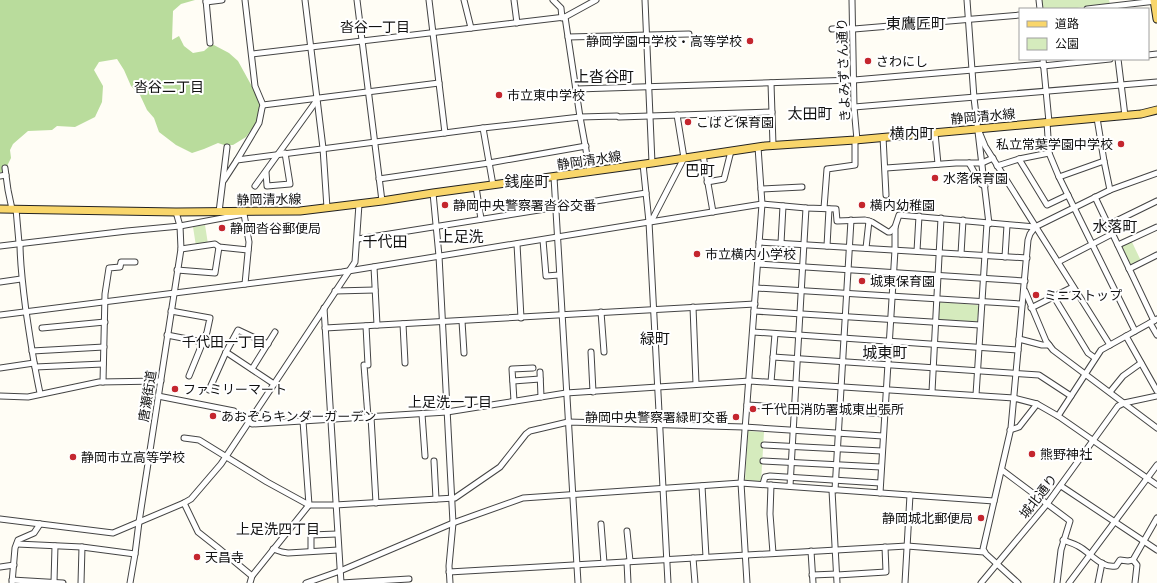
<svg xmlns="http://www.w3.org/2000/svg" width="1157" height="583" viewBox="0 0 1157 583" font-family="'Libre Baskerville','Noto Sans JP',serif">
  <rect width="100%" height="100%" fill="#fffdf5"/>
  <g fill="#d5ebbd">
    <polygon points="1041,0 1109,0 1110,4 1069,9 1041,9"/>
    <polygon points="205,225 208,244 196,246 193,227"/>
    <polygon points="1131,240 1141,261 1130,266 1120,247"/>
    <polygon points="940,302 977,305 979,306 977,321 976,323 939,320 938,318 939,303"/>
    <polygon points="748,431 764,432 761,482 745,481"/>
  </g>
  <polygon fill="#b9dc9c" points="0,0 195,0 181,4 173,11 172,40 179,36 184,46 193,53 204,51 212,44 229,53 238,61 261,103 259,119 246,137 233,145 224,145 218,143 204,149 192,153 176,145 159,132 154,118 147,110 140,95 131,86 124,70 117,59 99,62 94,70 103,86 102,102 95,117 75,127 57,126 52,130 28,131 13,144 10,150 11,158 4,172 0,172"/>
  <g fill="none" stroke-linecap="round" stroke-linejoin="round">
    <g stroke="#444" stroke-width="7">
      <g id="minor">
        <polyline points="206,0 210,43"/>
        <polyline points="305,0 323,148 327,208"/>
        <polyline points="357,0 382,201"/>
        <polyline points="429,0 445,133"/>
        <polyline points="464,0 471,28"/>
        <polyline points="514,0 517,23"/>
        <polyline points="553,0 561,8 562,18"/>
        <polyline points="645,0 652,163"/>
        <polyline points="852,0 854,107 857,140"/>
        <polyline points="967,0 974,98 989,224"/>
        <polyline points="1039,0 1040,9"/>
        <polyline points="206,2 222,0"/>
        <polyline points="1087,9 1156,1"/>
        <polyline points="565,17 580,117 590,172"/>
        <polyline points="832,29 853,28"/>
        <polyline points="854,29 1020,15"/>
        <polyline points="568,37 689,34"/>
        <polyline points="252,54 565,17 596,0"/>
        <polyline points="1148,55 1157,54"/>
        <polyline points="1043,59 1049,122"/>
        <polyline points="1118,59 1125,116"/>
        <polyline points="1043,66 1110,59"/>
        <polyline points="771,83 773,145"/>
        <polyline points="577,89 854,80 1043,64"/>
        <polyline points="263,105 439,83"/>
        <polyline points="854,107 1157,82"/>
        <polyline points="1097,118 1104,161 1110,190"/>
        <polyline points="1047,122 1049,153 1059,177 1135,331"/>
        <polyline points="483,128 493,185"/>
        <polyline points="978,129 985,146 1110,345"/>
        <polyline points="935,133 938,164"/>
        <polyline points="883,137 886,195"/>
        <polyline points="703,155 713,212"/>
        <polyline points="1019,159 1047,205 1068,195"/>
        <polyline points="237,160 259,123 262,108 263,105 255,86 245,0"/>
        <polyline points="969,163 981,184 985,186"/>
        <polyline points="643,164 649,222 668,583"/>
        <polyline points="997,166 1019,159 1049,153"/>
        <polyline points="5,168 8,190 12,209"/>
        <polyline points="886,168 956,163 982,163 993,158"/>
        <polyline points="266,172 267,186 290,184 285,153"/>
        <polyline points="0,176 6,175"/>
        <polyline points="554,177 578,583"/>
        <polyline points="1059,177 1104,161"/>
        <polyline points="379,179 489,163 586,146"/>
        <polyline points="224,180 237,160 483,128 580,117 617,116 619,117 772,112"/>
        <polyline points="707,182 724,179 731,151"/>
        <polyline points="255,186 317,100"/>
        <polyline points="476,187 481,219"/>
        <polyline points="761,189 802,187"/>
        <polyline points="433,193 439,256 453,523 449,566 450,583"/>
        <polyline points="1095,197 1154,321"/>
        <polyline points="824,208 827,169 855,165 855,140"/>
        <polyline points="16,209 19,243"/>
        <polyline points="219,212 227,147"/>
        <polyline points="244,214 249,242 245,284"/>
        <polyline points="650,222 762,204 806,208 836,209 837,221 865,220 872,222 888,232 890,232 895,227"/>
        <polyline points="1108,225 1157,201"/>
        <polyline points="358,239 646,193"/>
        <polyline points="543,240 546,276 559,275"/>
        <polyline points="759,242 1027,258"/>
        <path d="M20,243C20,266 23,288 26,311C30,338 34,366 40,393"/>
        <polyline points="781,243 783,206"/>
        <polyline points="517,244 521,318"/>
        <polyline points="1118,245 1157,227"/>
        <polyline points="0,246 127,231 180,226 244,214"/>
        <polyline points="827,246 829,209"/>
        <polyline points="866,248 869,221"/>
        <polyline points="181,249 215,244 219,247 248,250"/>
        <polyline points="917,251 919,216"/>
        <polyline points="961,254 963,220"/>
        <polyline points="1005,257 1007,225"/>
        <polyline points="1058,262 1112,234"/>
        <polyline points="758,264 1025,281"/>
        <polyline points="374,267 377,325"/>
        <polyline points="1129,269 1157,255"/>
        <polyline points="177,270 215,273 219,247"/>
        <polyline points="0,282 21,279"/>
        <polyline points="756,288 1022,304"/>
        <polyline points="335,291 375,290"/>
        <polyline points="1025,291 1046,341 1053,350 1157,428"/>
        <polyline points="1054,297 1088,353 1095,358"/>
        <polyline points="693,307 696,384"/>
        <polyline points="324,308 341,583 409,579"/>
        <polyline points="1031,308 1073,287"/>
        <polyline points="171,311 210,318 207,332 189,376"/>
        <polyline points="754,311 980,325"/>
        <polyline points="601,312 604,352"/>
        <polyline points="0,315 342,272 649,222 653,218 684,158 677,115"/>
        <polyline points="462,321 464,353"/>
        <polyline points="1150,323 1157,335"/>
        <polyline points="403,324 405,363"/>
        <polyline points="366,326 368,365"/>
        <polyline points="42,328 105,322"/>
        <polyline points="325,328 755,304"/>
        <polyline points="753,332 1018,350"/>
        <polyline points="167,335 203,342"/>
        <polyline points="1126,336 1157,391"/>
        <polyline points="1019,339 1042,345 1049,345"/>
        <polyline points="32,351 104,347"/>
        <polyline points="226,352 274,384"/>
        <polyline points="591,352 593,392"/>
        <polyline points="773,357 1039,375 1071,396"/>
        <polyline points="364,365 368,417"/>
        <polyline points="35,367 103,364"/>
        <polyline points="0,368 34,363"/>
        <polyline points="252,369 275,332"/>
        <polyline points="540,372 541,397"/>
        <polyline points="513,381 540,379"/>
        <polyline points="103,382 105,294 109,268 120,267 121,262 135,262"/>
        <polyline points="771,382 775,334"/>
        <polyline points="209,390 226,352 238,330 268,344"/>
        <polyline points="932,392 941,218"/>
        <polyline points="1110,392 1123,376 1141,363"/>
        <polyline points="976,395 987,223"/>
        <polyline points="0,396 28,397 99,382 161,381"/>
        <polyline points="158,396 234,411 252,424 447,412 566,393 750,381 1014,398 1037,404 1058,416 1157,485"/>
        <polyline points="514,401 512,369 533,368"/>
        <polyline points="747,405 885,414"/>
        <polyline points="422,414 425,456"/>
        <polyline points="1058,416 1101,350 1157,319"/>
        <polyline points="371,417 376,503"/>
        <polyline points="1010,430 1019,427 1037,404"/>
        <polyline points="184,438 199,440 267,482 309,505 335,505 455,498 500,467 526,434 530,431 568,422 744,427 883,436"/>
        <polyline points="764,445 882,451"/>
        <polyline points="434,461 436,499"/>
        <polyline points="763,461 881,467"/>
        <polyline points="1002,470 1070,521 1061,550 1057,583"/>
        <polyline points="763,484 765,477 770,476 880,483"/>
        <polyline points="771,485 770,514 773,553"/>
        <polyline points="702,486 706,557"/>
        <polyline points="790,486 806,208"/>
        <polyline points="1061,486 1157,550"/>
        <polyline points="832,490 837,583"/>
        <polyline points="835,490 851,220"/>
        <polyline points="880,493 895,250 895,227 899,215 1035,227"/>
        <polyline points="184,503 198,532 217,547 252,576"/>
        <polyline points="0,519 113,533 184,503 191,499 221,464 355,262 359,204"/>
        <polyline points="601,524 604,563"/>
        <polyline points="627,531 630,561"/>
        <path d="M1063,540C1068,542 1073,543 1078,546C1090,552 1101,569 1116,566L1120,560L1128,561L1133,560L1157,518"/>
        <polyline points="17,544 82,547 135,554"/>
        <polyline points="273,549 282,552 288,553 338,550"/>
        <polyline points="311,551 311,535 337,534"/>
        <polyline points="811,551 813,583"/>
        <polyline points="693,558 695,583"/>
        <polyline points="1133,560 1137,565 1135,583"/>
        <polyline points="627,562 628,583"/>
        <polyline points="0,567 14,565"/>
        <polyline points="449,572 907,546 984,552"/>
        <polyline points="812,575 837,574"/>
        <polyline points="837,575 886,572 885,547"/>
        <polyline points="12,580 63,583"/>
        <polyline points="54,582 55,546"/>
        <polyline points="12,583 15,548 18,540 34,533 40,524"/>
        <polyline points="81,583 82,547"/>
        <polyline points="130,583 135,554 139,522 181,249 180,226 176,212"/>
        <polyline points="250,583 252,576 309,505 303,421"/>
        <polyline points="306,583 340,571 453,523 523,498 741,483 994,501"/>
        <polyline points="747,583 741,483 762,204 758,147"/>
        <polyline points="905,583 910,495"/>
        <polyline points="981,583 1047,504 1118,406 1124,403 1157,396"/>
        <polyline points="1018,583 986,554 983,549 1011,428 1028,240 1030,234 1035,227 1110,190 1157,173"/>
        <polyline points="1069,583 1157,465"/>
        <polyline points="1098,583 1102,563"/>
      </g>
    </g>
    <g stroke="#222" stroke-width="9">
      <g id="major">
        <polyline points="1154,0 1157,19"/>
        <polyline points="0,209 176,212 300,211 382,201 433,193 652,163 765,146 855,140 1141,114 1157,110"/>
      </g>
    </g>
    <use href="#minor" stroke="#fff" stroke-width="5"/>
    <use href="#major" stroke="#f9d66b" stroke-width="7"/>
  </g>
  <g fill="#c4262e" stroke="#fff" stroke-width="1.5">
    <circle cx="750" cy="41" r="4"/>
    <circle cx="868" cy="61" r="4"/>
    <circle cx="499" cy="95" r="4"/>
    <circle cx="688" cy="122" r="4"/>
    <circle cx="1121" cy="144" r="4"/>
    <circle cx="935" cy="178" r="4"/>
    <circle cx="445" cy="205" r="4"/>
    <circle cx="862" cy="205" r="4"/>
    <circle cx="222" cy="228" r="4"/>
    <circle cx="697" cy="254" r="4"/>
    <circle cx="862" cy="281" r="4"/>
    <circle cx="1036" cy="295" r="4"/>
    <circle cx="175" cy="389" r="4"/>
    <circle cx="753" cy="409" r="4"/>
    <circle cx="213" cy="416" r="4"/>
    <circle cx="736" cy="417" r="4"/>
    <circle cx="1032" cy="454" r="4"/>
    <circle cx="73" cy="457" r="4"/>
    <circle cx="981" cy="518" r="4"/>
    <circle cx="197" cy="557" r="4"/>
  </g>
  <g text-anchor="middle" stroke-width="4" stroke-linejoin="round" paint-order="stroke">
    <g font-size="13" fill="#111" stroke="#fff" text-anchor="start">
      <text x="742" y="46" text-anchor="end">静岡学園中学校・高等学校</text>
      <text x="876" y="66">さわにし</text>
      <text x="507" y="100">市立東中学校</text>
      <text x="696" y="127">こばと保育園</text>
      <text x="1113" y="149" text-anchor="end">私立常葉学園中学校</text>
      <text x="943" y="183">水落保育園</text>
      <text x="453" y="210">静岡中央警察署沓谷交番</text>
      <text x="870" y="210">横内幼稚園</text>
      <text x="230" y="233">静岡沓谷郵便局</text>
      <text x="705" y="259">市立横内小学校</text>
      <text x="870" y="286">城東保育園</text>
      <text x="1044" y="300">ミニストップ</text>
      <text x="183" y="394">ファミリーマート</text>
      <text x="761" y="414">千代田消防署城東出張所</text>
      <text x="221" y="421">あおぞらキンダーガーデン</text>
      <text x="728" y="422" text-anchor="end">静岡中央警察署緑町交番</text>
      <text x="1040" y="459">熊野神社</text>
      <text x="81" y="462">静岡市立高等学校</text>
      <text x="973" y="523" text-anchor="end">静岡城北郵便局</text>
      <text x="205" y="562">天昌寺</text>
    </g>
    <g font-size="13" fill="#111" stroke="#fff">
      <text transform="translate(843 70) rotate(-92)" y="5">きよみずさん通り</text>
      <text transform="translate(983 116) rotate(-5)" y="5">静岡清水線</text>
      <text transform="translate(589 160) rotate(-8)" y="5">静岡清水線</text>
      <text transform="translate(269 199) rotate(-1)" y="5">静岡清水線</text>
      <text transform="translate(147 396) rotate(-81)" y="5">唐瀬街道</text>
      <text transform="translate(1038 496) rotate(-52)" y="5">城北通り</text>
    </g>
    <g font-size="14" fill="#111" stroke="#fff">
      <text x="375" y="32">沓谷一丁目</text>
      <text x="169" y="92">沓谷二丁目</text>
      <text x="224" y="347">千代田一丁目</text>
      <text x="450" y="407">上足洗一丁目</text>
      <text x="278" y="534">上足洗四丁目</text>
    </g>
    <g font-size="15" fill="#111" stroke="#fff">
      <text x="916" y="29">東鷹匠町</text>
      <text x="604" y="82">上沓谷町</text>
      <text x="810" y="119">太田町</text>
      <text x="912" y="139">横内町</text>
      <text x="700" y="176">巴町</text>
      <text x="527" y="187">銭座町</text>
      <text x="1115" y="232">水落町</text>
      <text x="461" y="242">上足洗</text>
      <text x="385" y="247">千代田</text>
      <text x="655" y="344">緑町</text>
      <text x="885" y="358">城東町</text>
    </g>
  </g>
  <rect x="1019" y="8" width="130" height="52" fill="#ffffff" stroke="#a0a0a0"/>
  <rect x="1027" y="21" width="20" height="6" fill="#f9d66b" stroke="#a0a0a0"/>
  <text x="1055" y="28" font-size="12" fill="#111111">道路</text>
  <rect x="1027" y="38" width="20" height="12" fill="#d5ebbd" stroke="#a0a0a0"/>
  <text x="1055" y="48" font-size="12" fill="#111111">公園</text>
</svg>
